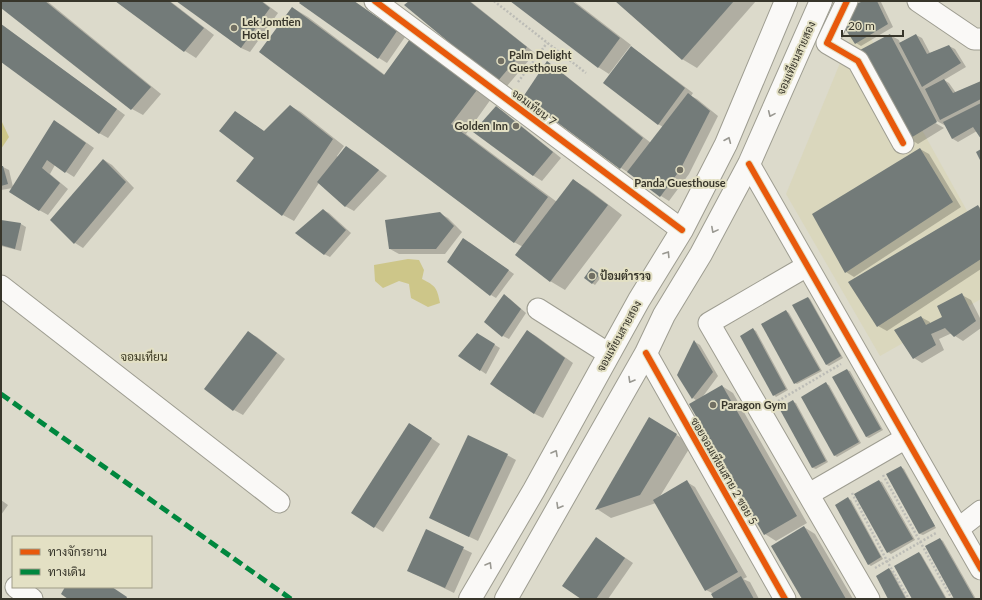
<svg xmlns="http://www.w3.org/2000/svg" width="982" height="600" viewBox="0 0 982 600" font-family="Lato,Sarabun,sans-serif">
  <rect width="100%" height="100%" fill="#dcdacb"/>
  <polygon fill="#dad7bd" points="859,17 981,236 981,299 880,356 786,194"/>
  <g fill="#cdc689">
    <polygon points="1,120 9,137 1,149"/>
    <path d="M408,259L419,260L424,270L422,279C436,286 437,288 440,303L428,307L411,298L409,284L399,281L383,288L375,281L374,265Z"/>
  </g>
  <g fill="#0003">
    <polygon points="1,1 47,1 161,94 143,115 132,109 1,7"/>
    <polygon points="116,1 170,1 214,35 196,58 185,51"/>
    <polygon points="178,1 262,1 278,13 250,52 241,48"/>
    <polygon points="302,1 354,1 405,37 387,63 379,58"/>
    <polygon points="410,1 470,1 535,53 507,86 498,81"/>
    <polygon points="511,1 574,1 631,45 609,74 598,67"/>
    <polygon points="616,1 756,1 697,68 682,59"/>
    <polygon points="867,1 881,2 893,27 861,46 856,43"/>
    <polygon points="293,8 308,17 385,75 410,40 491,99 466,134 557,202 573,180 588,189 622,215 565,290 550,281 523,247 514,242"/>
    <polygon points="1,24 125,115 108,138 99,133 1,61"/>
    <polygon points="890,35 899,40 900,43 916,35 922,38 930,53 949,46 955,49 966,67 944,80 949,83 956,93 981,82 981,138 977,131 958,142 953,139 946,126 933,119 932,121 944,128 918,144 910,139"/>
    <polygon points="632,48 640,53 693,93 691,96 697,99 718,116 689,174 669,201 661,196 630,173 629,173 621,168 524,97 547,63 556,68 651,143 663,127 658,124"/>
    <polygon points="290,106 301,112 344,146 337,156 338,157 346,147 355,152 387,176 354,211 345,206 319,183 294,221 283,215 255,158 235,112 265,132"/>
    <polygon points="496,107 504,112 561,158 542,181 534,176 475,132"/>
    <polygon points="54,121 63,126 94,148 74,177 55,165 50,174 68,189 48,215 39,210 13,188 1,190 1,167 3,167 9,170 13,187"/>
    <polygon points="920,149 929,154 961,207 854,277 846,272"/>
    <polygon points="104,160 112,165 134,188 83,248 75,243 51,220"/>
    <polygon points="978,206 981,208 981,269 887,331 878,326"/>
    <polygon points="323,210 329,213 351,233 330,257 324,254"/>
    <polygon points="439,213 448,218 462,232 445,254 399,254 390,249"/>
    <polygon points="1,221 21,224 26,227 21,251 1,246"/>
    <polygon points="469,242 514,274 496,298 491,295"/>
    <polygon points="594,270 602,276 595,285 585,278"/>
    <polygon points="962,295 971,300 981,320 981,328 963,341 955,336 952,333 939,339 944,350 922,363 914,358 921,317 930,322 930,324 943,318"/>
    <polygon points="504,296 510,299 526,313 509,339 503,336 485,322"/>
    <polygon points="808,298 810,299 843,358 829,366 827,365 794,306"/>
    <polygon points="786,311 789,313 822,371 797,384 795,383"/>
    <polygon points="753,329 756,331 788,390 776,397 774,395"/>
    <polygon points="527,331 536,336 573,363 543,418 535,414 492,383"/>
    <polygon points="248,332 257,337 285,359 243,415 234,410 206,389"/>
    <polygon points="478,335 500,348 486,374 480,370"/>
    <polygon points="695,342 700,345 718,376 701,399 722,386 733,393 807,523 776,541 765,534 697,401 693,398 678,375"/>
    <polygon points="847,370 850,371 883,430 869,438 866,437"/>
    <polygon points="826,384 829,385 861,443 837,457 834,455"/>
    <polygon points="793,402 796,403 828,462 816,469 813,468 781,408"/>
    <polygon points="649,419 692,444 659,498 687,482 695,487 747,577 743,579 750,582 759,599 715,599 712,593 706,590 656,503 611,518 597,509"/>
    <polygon points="410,424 440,444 383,532 353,513"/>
    <polygon points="507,455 516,460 478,541 439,522"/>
    <polygon points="901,467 904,469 936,528 923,535 920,534 887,475"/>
    <polygon points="879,481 882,482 915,540 891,554 888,552"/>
    <polygon points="848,499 851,500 883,559 871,566 868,564"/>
    <polygon points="1,500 8,505 1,515"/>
    <polygon points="804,527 815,534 853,599 803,599"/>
    <polygon points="427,531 472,553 454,593 417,575"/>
    <polygon points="940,539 943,541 976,599 956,599"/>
    <polygon points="605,544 633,563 608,599 583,599"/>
    <polygon points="919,553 921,554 947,599 913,599"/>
    <polygon points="889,569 892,571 907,599 890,599"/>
  </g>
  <g fill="#737b79">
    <polygon points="1,1 45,1 151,87 131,110 1,8"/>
    <polygon points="115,1 169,1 204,28 184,52"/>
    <polygon points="176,1 261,1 270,8 241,48"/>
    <polygon points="301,1 354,1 397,31 378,59 299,3"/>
    <polygon points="409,1 469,1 527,47 497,82 404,5"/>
    <polygon points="510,1 572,1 620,38 598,68"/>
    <polygon points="615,1 734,1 682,60"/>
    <polygon points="864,1 877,1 888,24 855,44 844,27 855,4"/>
    <polygon points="292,7 384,75 410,39 477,90 451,124 548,197 514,243 259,52"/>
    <polygon points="1,24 117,109 99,134 1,62"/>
    <polygon points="890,34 937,122 909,139 860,50"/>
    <polygon points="916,34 927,54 949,45 961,63 922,87 899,43"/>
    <polygon points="631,46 685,88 658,125 603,83"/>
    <polygon points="547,61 643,138 620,169 523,97"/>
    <polygon points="944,79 953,93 981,81 981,99 940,120 925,89"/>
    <polygon points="688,93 710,111 680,170 660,197 627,172"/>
    <polygon points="981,103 981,139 973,127 952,139 943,122"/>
    <polygon points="290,105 333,139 282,216 236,181 254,158 219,131 235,111 264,131"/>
    <polygon points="496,106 553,152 533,176 473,132"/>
    <polygon points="54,120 86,143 65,173 47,160 42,168 60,183 39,211 9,192"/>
    <polygon points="346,146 379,170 345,207 317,182"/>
    <polygon points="920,148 953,202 845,273 812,214"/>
    <polygon points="981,149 981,162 976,152"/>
    <polygon points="103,159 126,182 74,244 50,220"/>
    <polygon points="1,166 3,166 8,184 1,186"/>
    <polygon points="573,179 608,205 550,282 515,255"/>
    <polygon points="978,205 981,211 981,259 877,327 848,282"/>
    <polygon points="323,209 346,230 324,255 295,233"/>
    <polygon points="440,212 454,226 436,249 389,249 385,220"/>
    <polygon points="1,220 21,223 15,249 1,245"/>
    <polygon points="463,238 509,270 490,296 447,262"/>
    <polygon points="591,268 600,274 592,284 584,278"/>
    <polygon points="962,293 976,321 954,337 945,328 931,334 936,345 913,359 894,330 921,316 926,325 942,317 937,306"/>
    <polygon points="504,294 521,309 502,337 484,322"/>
    <polygon points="808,297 841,356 826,365 792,305"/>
    <polygon points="786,310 820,370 794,384 761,324"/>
    <polygon points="753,328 786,389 773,396 740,336"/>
    <polygon points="527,330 565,358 534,414 490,384"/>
    <polygon points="248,331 277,353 233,411 204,389"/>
    <polygon points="477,333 495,344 480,371 458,356"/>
    <polygon points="694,340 713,372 692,399 677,375"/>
    <polygon points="847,369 881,429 866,437 832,377"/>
    <polygon points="826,382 859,442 834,456 801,397"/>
    <polygon points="722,385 797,516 764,535 689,404"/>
    <polygon points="793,400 826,461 812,468 779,408"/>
    <polygon points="649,417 677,434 640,495 595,510"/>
    <polygon points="409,423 432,438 374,528 351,513"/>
    <polygon points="468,435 508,454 469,537 429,518"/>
    <polygon points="901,466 935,526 919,534 886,474"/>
    <polygon points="687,480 738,572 705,591 653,500"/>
    <polygon points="879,480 913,539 887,553 854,494"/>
    <polygon points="848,497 881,557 868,565 835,505"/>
    <polygon points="804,526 846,599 802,599 771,546"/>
    <polygon points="426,529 464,547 445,588 407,571"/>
    <polygon points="596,537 625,558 596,599 581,599 562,586"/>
    <polygon points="940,538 974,598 972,599 954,599 925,546"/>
    <polygon points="919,552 946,599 912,599 894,566"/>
    <polygon points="889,568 906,599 888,599 876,576"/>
    <polygon points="741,576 754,599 714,599 711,594"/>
    <polygon points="65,587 112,587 127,597 126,599 68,599 61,594"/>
  </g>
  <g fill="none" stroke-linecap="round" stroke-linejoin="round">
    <g stroke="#9e9d91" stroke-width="23">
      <g id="minor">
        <polyline points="375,1 682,230"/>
        <polyline points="847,1 827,43 858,61 903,143"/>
        <polyline points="918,1 974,39 981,39"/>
        <polyline points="749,164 981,569"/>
        <polyline points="807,266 709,323 869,599"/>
        <polyline points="1,286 279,502"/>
        <polyline points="538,309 609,354"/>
        <polyline points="646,353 785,599"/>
        <polyline points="809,494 906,438"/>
        <polyline points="958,529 981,511"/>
        <polyline points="16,587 32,599"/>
      </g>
    </g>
    <g stroke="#9e9d91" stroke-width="24">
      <g id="major">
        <polyline points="470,599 534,490 639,300 682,230 726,144 786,1"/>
        <polyline points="506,599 646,353 664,315 701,254 749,164 821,1"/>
      </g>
    </g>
    <g stroke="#bcbcb6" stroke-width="2.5" stroke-dasharray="2 2" stroke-linecap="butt">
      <polyline points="494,1 586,73"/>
      <polyline points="518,82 547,43"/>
      <polyline points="778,401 841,364"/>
      <polyline points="883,475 952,599"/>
      <polyline points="852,493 887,561 909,599"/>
      <polyline points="875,568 936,533"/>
    </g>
    <use href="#minor" stroke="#faf9f7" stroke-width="21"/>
    <use href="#major" stroke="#faf9f7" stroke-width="22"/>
    <polyline stroke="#00873e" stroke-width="5" stroke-dasharray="10 5" stroke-linecap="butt" points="1,394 291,599"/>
    <g stroke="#e3e0c4" stroke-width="8">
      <g id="cycleway">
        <polyline points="375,1 682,230"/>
        <polyline points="847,1 827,43 858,61 903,143"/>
        <polyline points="749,164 981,569"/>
        <polyline points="646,353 785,599"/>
      </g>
    </g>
    <use href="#cycleway" stroke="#e8590c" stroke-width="6"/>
  </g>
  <defs><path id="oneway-chevron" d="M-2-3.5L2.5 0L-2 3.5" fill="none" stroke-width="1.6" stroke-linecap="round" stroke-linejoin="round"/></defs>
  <g stroke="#999891">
    <use href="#oneway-chevron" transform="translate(771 114) rotate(114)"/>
    <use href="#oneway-chevron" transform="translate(728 140) rotate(-67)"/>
    <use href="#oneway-chevron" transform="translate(714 230) rotate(118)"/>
    <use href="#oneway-chevron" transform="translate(667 254) rotate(-58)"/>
    <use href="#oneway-chevron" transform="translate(631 380) rotate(120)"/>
    <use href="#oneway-chevron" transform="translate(555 453) rotate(-61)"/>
    <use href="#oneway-chevron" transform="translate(559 506) rotate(120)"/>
    <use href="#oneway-chevron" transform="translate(489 565) rotate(-59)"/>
  </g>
  <g fill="#716f63" stroke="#e3e0c4" stroke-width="1.5">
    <circle cx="234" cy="28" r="4"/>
    <circle cx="501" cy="61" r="4"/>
    <circle cx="516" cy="126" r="4"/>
    <circle cx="680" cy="170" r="4"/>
    <circle cx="592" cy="276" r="4"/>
    <circle cx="713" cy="405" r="4"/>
  </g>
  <g text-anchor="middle" stroke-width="4" stroke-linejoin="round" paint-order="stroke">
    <g font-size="11" font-weight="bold" fill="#38362b" stroke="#e3e0c4" text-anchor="start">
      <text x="242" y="26">Lek Jomtien<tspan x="242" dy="13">Hotel</tspan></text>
      <text x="509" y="59">Palm Delight<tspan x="509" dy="13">Guesthouse</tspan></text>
      <text x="508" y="130" text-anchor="end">Golden Inn</text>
      <text x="680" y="187" text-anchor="middle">Panda Guesthouse</text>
      <text x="600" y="280">ป้อมตำรวจ</text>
      <text x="721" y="409">Paragon Gym</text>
    </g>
    <g font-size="11" fill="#38362b" stroke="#e3e0c4">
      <text transform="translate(796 58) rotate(-66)" y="4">จอมเทียนสายสอง</text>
      <text transform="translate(534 107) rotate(37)" y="4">จอมเทียน 7</text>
      <text transform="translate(619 336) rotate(-61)" y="4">จอมเทียนสายสอง</text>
      <text transform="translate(724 471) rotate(60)" y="4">ซอยจอมเทียนสาย 2 ซอย 5</text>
    </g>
    <g font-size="12" fill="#3c3922" stroke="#e3e0c4">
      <text x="144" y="361">จอมเทียน</text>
    </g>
  </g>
  <rect width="982" height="600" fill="none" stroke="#38362b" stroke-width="4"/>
  <rect x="12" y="536" width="140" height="52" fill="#e3e0c4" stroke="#9f9c87"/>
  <rect x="20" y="549" width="20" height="6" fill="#e8590c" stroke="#9f9c87"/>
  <text x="48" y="556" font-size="12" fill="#38362b">ทางจักรยาน</text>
  <rect x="20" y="569" width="20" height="6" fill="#00873e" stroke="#9f9c87"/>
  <text x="48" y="576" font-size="12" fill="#38362b">ทางเดิน</text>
  <path d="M842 30v6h61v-6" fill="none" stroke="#38362b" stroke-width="2"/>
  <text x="848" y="30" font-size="12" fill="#38362b" stroke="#e3e0c4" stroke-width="3" paint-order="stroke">20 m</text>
</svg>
